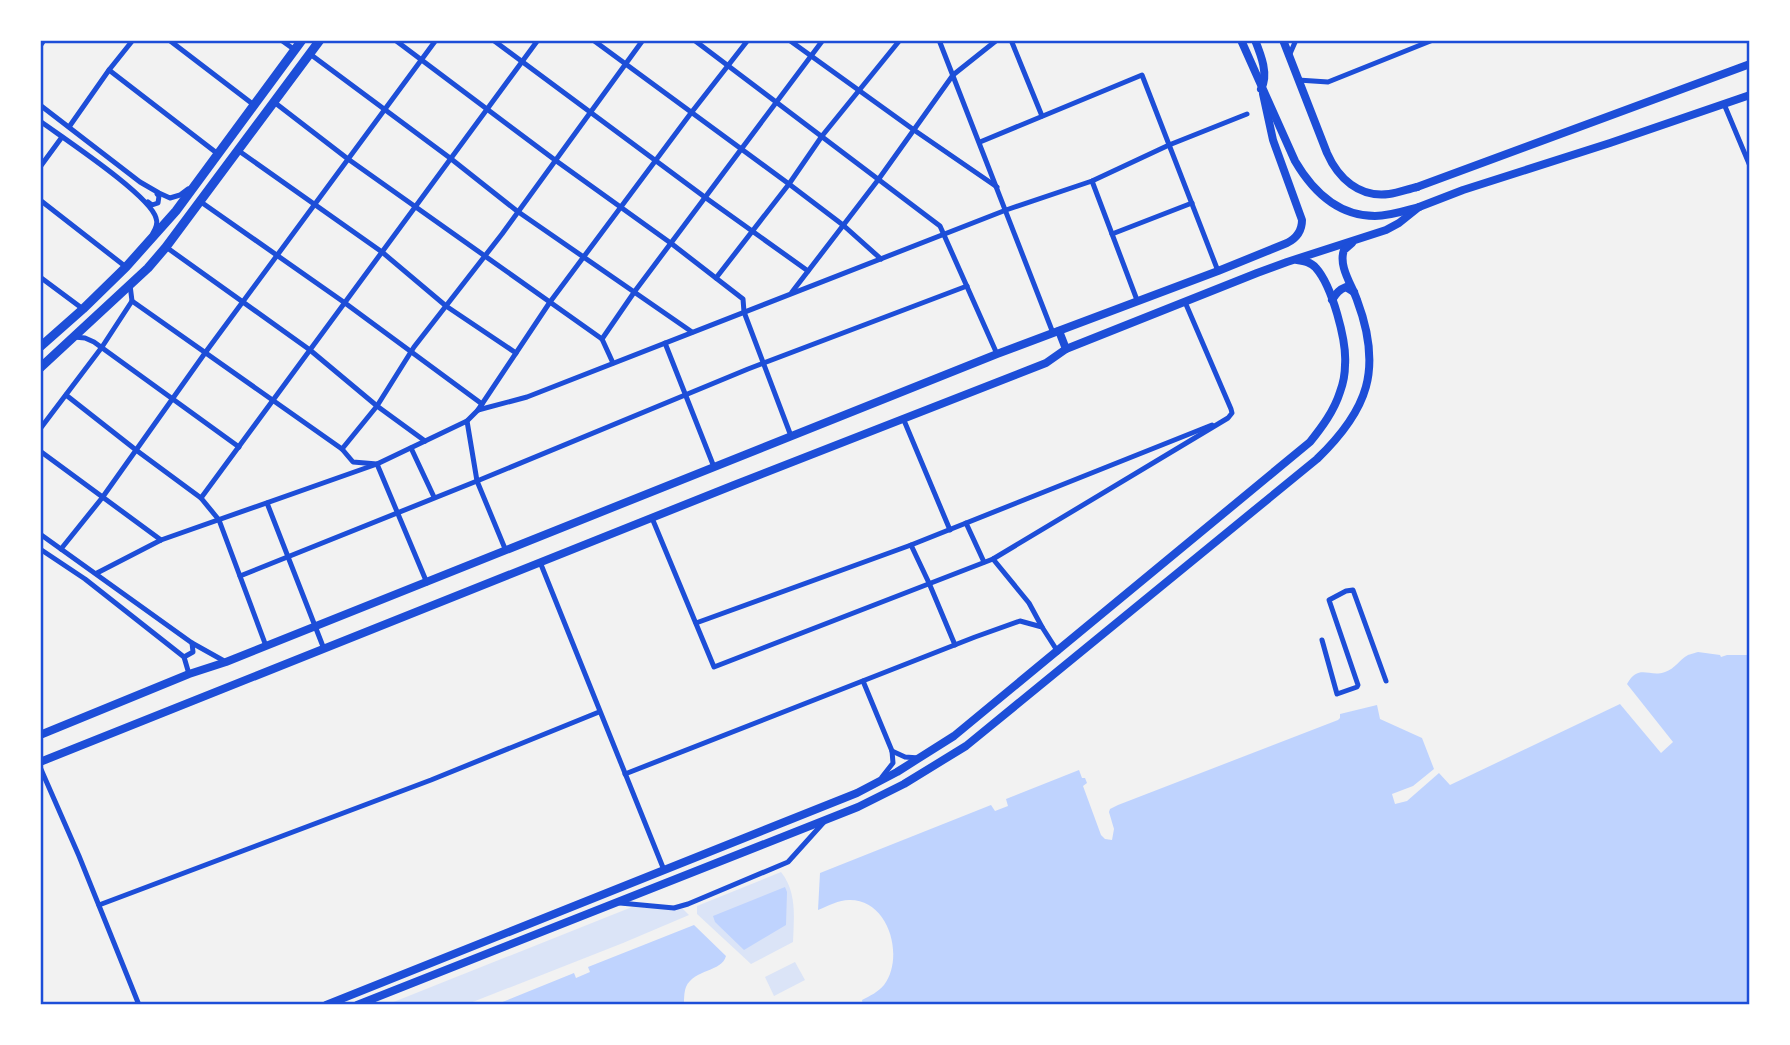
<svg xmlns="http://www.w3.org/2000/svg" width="1790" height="1045" viewBox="0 0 1790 1045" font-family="'Roboto Serif',serif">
  <rect width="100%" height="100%" fill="#f2f2f2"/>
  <g fill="#dbe4f7">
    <path d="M781,872C797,892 794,917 793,942L751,964L697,914V906Z"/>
    <polygon points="632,907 683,909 689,915 623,943 465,1005 386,1005"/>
    <polygon points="795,962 805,980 774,996 765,977"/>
  </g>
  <g fill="#bfd3fe">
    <path d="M1698,652L1720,655L1721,657L1727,655H1750V1005H863L862,1000C870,996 878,992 884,985C905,957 889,899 849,900C839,900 828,906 818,910L820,873L991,805L995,811L1008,806L1006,799L1079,770L1082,778H1085L1087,783L1083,786L1101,835L1105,839L1112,840L1114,829L1109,812L1110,809L1118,805L1338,720L1340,718V714L1377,705L1380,719L1422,738L1434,769L1413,786L1392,794L1395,804L1407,801L1439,773L1450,785L1620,704L1661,753L1673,742L1627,684C1639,663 1649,678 1665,672C1675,669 1679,660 1688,655C1689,655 1697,652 1698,652Z"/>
    <polygon points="785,887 787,892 786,925 744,950 715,922 713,916"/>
    <path d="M694,925L726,956C722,972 694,969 686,987C684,992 684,1000 684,1005H495L574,973L576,978L590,972L588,967Z"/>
  </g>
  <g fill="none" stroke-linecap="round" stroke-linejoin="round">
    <g stroke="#1d4ed8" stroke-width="5">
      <polyline points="169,40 254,105"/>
      <polyline points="281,40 295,50"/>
      <polyline points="395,40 555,160 672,244 743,299 744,312 791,436"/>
      <polyline points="493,40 706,198 808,271"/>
      <polyline points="593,40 789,184 843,225 881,259"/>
      <polyline points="694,40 940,226 997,354"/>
      <polyline points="789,40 914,130 997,187"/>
      <polyline points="939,40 1053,333"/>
      <polyline points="1011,40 1042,116"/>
      <polyline points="40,46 44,40"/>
      <polyline points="310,54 450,158 517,211 692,332"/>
      <polyline points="1289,56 1296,40"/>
      <polyline points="109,70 218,154"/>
      <polyline points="1298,80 1328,82 1433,40"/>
      <polyline points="274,102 348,159 602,339 613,363"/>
      <polyline points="1724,104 1750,166"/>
      <polyline points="40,105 140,182 159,193 170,198 180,195 188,189"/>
      <path d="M40,121C63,138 150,195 156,218C158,223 156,228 153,233"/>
      <polyline points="69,127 109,70 133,40"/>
      <polyline points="980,142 1142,75 1218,271"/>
      <polyline points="239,151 382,252 446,306 516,353"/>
      <polyline points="40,167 62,137"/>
      <polyline points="1092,181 1137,300"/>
      <polyline points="40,200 126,267"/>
      <polyline points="148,202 152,205 158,203 159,196 157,194"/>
      <polyline points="201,202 345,303 482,404"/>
      <polyline points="1112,234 1192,203"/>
      <polyline points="166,247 310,350 377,406 425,441"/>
      <polyline points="40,277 83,309"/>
      <polyline points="716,278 789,184 822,136 900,40"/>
      <polyline points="792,292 878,180 953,75 997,40"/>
      <polyline points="132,301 342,449 353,462 377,464 427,583"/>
      <polyline points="74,337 85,338 94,342 239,447"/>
      <polyline points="602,339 635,291 823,40"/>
      <polyline points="665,343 714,467"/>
      <polyline points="66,395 136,450 201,498"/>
      <polyline points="478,410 550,302 691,113 748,40"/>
      <polyline points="903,418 950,530"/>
      <polyline points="467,421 477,481 506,551"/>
      <polyline points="40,429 102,347 132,301 130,285"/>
      <polyline points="411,448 434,497"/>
      <polyline points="342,449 377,406 414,347 502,234 643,40"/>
      <polyline points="40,451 161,540"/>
      <polyline points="267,503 324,649"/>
      <polyline points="652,518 714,667 993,559 1228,418 1232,413 1231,409 1185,302"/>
      <polyline points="966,523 984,562"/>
      <polyline points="40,534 192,643 226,662"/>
      <polyline points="911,545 929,583 955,645"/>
      <polyline points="40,549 85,579 184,657 189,674"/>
      <polyline points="61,549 102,498 205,353 436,40"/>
      <polyline points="993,559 1029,603 1042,627"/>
      <polyline points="540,562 664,870"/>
      <polyline points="97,573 161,540 377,464 467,421 478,410 527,397 1006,210 1092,181 1169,145 1247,114"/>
      <polyline points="240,576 477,481 748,369 967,286"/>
      <polyline points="696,623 911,545 1212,425"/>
      <polyline points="1322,640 1337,694 1357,687 1358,685 1329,600 1346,591 1353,590 1386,681"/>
      <polyline points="266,646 219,520 201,498 538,40"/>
      <polyline points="184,657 193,652 192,643"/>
      <polyline points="863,681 892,751 893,763 882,777"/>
      <polyline points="892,751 905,757 919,758"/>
      <polyline points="40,767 79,856 139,1005"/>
      <polyline points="625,774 975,637 1020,621 1042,627 1058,652"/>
      <polyline points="620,903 674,908 688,904 788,862 824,822"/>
      <polyline points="99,905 431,780 599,712"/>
    </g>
    <g stroke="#1d4ed8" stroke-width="8">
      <polyline points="1417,187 1750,64"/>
      <path d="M1332,300C1336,294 1338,290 1346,287L1354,292"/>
      <polyline points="1059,331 1066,349"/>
      <path d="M40,735L189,674L226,662L997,354L1218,271L1287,243C1297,238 1302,231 1302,220L1273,140L1263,94"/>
      <polyline points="40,762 734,485 1046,363 1066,349 1257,273 1287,262 1386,230 1399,223 1419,207 1463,190 1610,143 1750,95"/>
      <path d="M326,1005L857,793L897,772L954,736L1310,442C1322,427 1334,411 1340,392C1343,384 1345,374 1345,365C1347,341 1332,286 1316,268C1311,262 1304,261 1297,260"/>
      <path d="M357,1005L858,807L904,784L966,746L1317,459C1368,410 1383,369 1357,300C1352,285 1338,266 1344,250L1352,243"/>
    </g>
    <g stroke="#1d4ed8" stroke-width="8">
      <path d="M1241,40L1295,161C1312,190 1338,216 1375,216C1390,216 1404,211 1419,207"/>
      <path d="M1255,40C1261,55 1269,75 1261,89"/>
      <path d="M1283,40L1327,153C1338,178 1359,198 1389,194C1398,193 1408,189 1417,187"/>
    </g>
    <g stroke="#1d4ed8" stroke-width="9">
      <polyline points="40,347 83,309 126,267 176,211 302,40"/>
      <polyline points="40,368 148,268 166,247 320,40"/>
    </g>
  </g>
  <rect width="1790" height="1045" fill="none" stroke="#ffffff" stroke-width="84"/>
  <rect x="42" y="42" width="1706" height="961" fill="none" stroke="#1d4ed8" stroke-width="2.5"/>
</svg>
